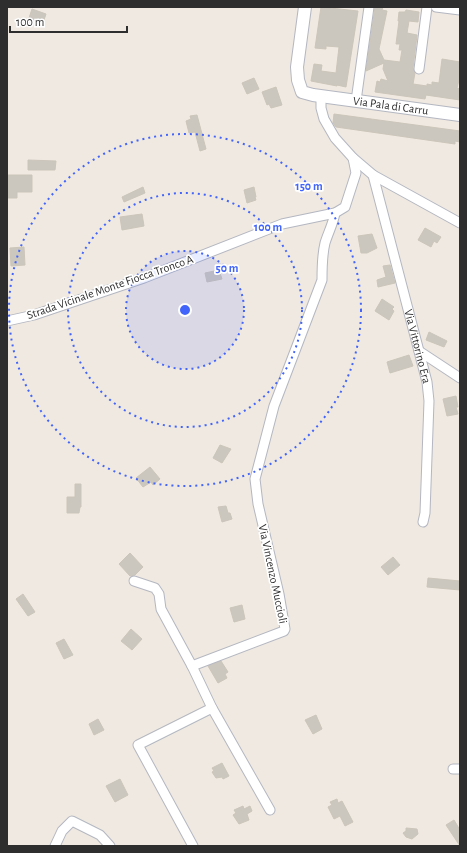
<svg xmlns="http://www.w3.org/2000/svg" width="467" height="853" viewBox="0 0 467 853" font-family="'Alegreya Sans',sans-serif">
  <rect width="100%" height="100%" fill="#efe9e1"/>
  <g fill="#cbc7bf" stroke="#cbc5ba">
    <polygon points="321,7 358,11 346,87 337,85 337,86 311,81 314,64 322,65 321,71 336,73 339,47 326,46 326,49 315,48"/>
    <polygon points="375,7 383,7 382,10 387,11 379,49 384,60 400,62 402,50 399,50 400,44 396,44 399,21 398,21 399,12 405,12 406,10 419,12 418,22 409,21 407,33 417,35 413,68 415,73 413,84 427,86 427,84 432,85 432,82 439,83 442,59 460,62 460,76 457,88 460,89 460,100 426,95 425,99 375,92 377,81 380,82 381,79 388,81 383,69 384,63 366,71"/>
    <polygon points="32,9 46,14 43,23 29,18"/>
    <polygon points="254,78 259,89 247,94 242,83"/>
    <polygon points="276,87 282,105 271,108 269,104 267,105 262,92"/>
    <polygon points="334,114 460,131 460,142 455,141 455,144 336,127 333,123"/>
    <polygon points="197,115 206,149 200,151 195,132 189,133 186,121 191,119 190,116"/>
    <polygon points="28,160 56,161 55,170 28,170"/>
    <polygon points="8,175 32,175 32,192 17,192 17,198 8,198"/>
    <polygon points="143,187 145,193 124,202 122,197"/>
    <polygon points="254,187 256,197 255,197 256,200 247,203 244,190"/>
    <polygon points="142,214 144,226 122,230 120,217"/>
    <polygon points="425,228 441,237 437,243 434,241 431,247 418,240"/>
    <polygon points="372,234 377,248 367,253 361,253 358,236"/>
    <polygon points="24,247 25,265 11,266 10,248"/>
    <polygon points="390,265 395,283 378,287 377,280 386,277 383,266"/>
    <polygon points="219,270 222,279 207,282 205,273"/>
    <polygon points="382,299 394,307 392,309 394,311 389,320 375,311"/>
    <polygon points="429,332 447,341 444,347 426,340"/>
    <polygon points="409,355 413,366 390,373 387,362"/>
    <polygon points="456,396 458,407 456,407 458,414 447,416 443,399"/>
    <polygon points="220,445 231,449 222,463 213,458"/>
    <polygon points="150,467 160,479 153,485 151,482 143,487 136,478"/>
    <polygon points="75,484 81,484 81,507 80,507 79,513 67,513 67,497 75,497"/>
    <polygon points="226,506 228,513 230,513 232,519 222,522 218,507"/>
    <polygon points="130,553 143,567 135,575 130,576 119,564"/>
    <polygon points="393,557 400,565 388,575 381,567"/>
    <polygon points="428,578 460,581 460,590 427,587"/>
    <polygon points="23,594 35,612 28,616 16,599"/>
    <polygon points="242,605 245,619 234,622 230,608"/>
    <polygon points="131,629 142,639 132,650 121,641"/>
    <polygon points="64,639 73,655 64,659 56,643"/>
    <polygon points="221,661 228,672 225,674 227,678 218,683 208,666"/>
    <polygon points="316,715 322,729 313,734 305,720"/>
    <polygon points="98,719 104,730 94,735 89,724"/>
    <polygon points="222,763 229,776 223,779 222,777 216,778 212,772 214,771 212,768"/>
    <polygon points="120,779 128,795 115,802 106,786"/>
    <polygon points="337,799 338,803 342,801 353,822 345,826 340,816 334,819 328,807 332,805 330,802"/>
    <polygon points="243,806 244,809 250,806 252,811 247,814 249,820 239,824 233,815 236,813 234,810"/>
    <polygon points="454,820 460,830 460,846 446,825"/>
    <polygon points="406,828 417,829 418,834 412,839 406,837 403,833 406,831"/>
  </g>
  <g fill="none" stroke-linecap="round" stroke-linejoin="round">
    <g stroke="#b4b7c1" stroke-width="11">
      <g id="street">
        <polyline points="436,7 460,10"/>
        <polyline points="419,69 427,7"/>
        <polyline points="321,96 321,108 324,119 335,138 353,158 373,175 460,223"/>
        <polyline points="356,101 369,7"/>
        <path id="s1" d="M373,175L427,382L429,401L425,513L423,522"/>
        <polyline points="7,321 34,315 144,278 282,224 335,213 345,207 356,173 353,158"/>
        <polyline points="419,351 460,378"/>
        <polyline points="134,581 155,588 159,594 161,609 192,666"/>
        <polyline points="212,708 270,810"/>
        <polyline points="453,769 460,769"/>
        <polyline points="55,846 62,831 72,821 100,835 110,846"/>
        <path d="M193,846L138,745L212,708L192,666L284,631L285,629L279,594L258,504L255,479L274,406L322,280C322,268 322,255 325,243C328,233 333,224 335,213"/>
      </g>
    </g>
    <g stroke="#b4b7c1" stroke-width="14">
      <g id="secondary">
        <path id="s2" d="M305,7L297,67L298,80L302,92L313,95L460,115"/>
      </g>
    </g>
    <use href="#street" stroke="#fff" stroke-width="9"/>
    <use href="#secondary" stroke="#fff" stroke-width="12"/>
  </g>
  <circle cx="185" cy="310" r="59" fill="#4264fb" fill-opacity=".12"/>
  <g fill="none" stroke="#4264fb" stroke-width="2" stroke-dasharray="2 4">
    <circle cx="185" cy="310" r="59"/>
    <circle cx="185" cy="310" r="117"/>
    <circle cx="185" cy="310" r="176"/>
  </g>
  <g text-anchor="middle" stroke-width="3.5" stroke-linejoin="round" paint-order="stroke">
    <g font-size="12" fill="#2e2e2e" stroke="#fff">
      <text dy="4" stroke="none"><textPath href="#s2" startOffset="176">Via Pala di Carru</textPath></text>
      <text transform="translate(110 287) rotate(-19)" y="4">Strada Vicinale Monte Fiocca Tronco A</text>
      <text dy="4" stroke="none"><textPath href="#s1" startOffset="177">Via Vittorino Era</textPath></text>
      <text transform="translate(273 574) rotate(78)" y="4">Via Vincenzo Muccioli</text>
    </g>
  </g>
  <circle cx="185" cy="310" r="6" fill="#4264fb" stroke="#fff" stroke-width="2"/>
  <g font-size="12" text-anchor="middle" font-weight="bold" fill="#4264fb" stroke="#fff" stroke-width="3.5" stroke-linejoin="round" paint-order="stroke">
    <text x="309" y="190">150 m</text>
    <text x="268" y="231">100 m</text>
    <text x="227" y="272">50 m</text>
  </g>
  <rect width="467" height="853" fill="none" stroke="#2e2e2e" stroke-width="16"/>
  <path d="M10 26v6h117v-6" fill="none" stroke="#2e2e2e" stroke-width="2"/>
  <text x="16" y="26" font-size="12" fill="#2e2e2e" stroke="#ffffff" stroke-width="3" paint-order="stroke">100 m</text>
</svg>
